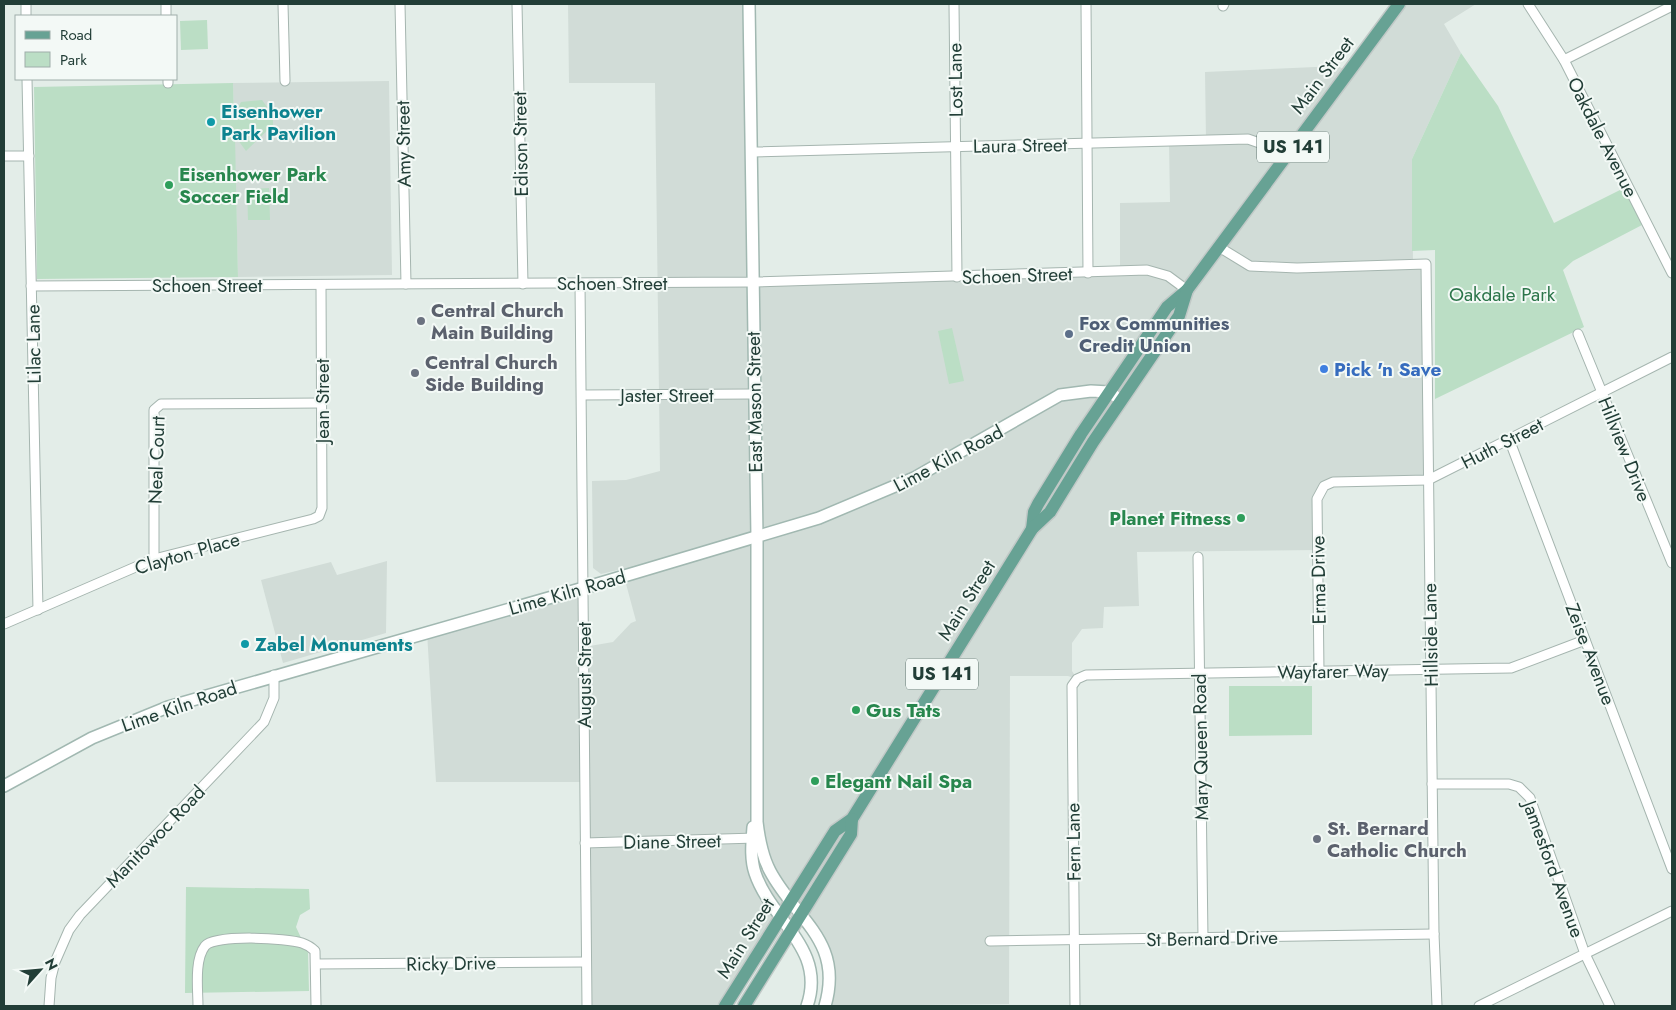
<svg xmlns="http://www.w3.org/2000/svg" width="1676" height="1010" viewBox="0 0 1676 1010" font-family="Jost,sans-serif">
  <rect width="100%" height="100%" fill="#e3ede8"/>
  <g fill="#d1dcd7">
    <polygon points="568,4 749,4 752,282 1120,271 1120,203 1170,202 1169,142 1206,140 1205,72 1338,66 1348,72 1399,4 1476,4 1444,24 1461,53 1412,159 1413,264 1426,264 1428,480 1333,482 1319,491 1318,550 1137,552 1139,606 1104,607 1103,628 1082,629 1072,643 1072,671 1077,679 1068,676 1010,676 1009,1004 825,1006 828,961 791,900 725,1006 587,1006 584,782 436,782 427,632 584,588 584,647 613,642 631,623 636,621 622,569 601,574 593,568 592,481 626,480 660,471 655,83 569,83"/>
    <polygon points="389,81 392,275 238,277 233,83"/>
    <polygon points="387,561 386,633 283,663 261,580 331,562 337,575"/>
  </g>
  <g fill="#bbdec5">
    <polygon points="207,20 208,49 181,50 180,21"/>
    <polygon points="1461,53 1498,106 1554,223 1624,188 1642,225 1573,261 1563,270 1584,327 1435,399 1435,250 1412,251 1412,159"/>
    <polygon points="233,83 234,115 241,102 262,100 273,115 273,125 246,151 235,136 238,277 37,279 34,87"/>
    <polygon points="269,188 270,220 248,220 247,189"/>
    <polygon points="952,328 964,381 949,384 938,331"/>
    <polygon points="1229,686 1312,686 1312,735 1229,736"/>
    <polygon points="186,887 309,889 310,909 300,915 296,927 308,953 309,991 185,993"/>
  </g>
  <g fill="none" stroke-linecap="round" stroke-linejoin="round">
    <g stroke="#a5b5af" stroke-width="11">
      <g id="street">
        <polyline points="26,4 26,16"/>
        <polyline points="166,4 166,16"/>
        <polyline points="283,4 285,81"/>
        <polyline points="400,4 406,284"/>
        <polyline points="517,4 523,284"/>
        <polyline points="954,4 957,277"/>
        <polyline points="1086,4 1088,273"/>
        <polyline points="1528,4 1564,60 1672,273"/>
        <polyline points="1223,6 1224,4"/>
        <polyline points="1564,60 1672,6"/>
        <polyline points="27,79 38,610"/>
        <polyline points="168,79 168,83"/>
        <polyline points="751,152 1248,139 1268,146 1285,158"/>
        <polyline points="4,156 29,156"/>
        <polyline points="1219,247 1250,266 1297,268 1426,264 1434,934 1437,1006"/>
        <polyline points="580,284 587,1006"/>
        <polyline points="31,286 752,282 1147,270 1168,276 1187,290"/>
        <polyline points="1578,334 1672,563"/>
        <polyline points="582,395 753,394"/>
        <polyline points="1509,439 1672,869"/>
        <polyline points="1198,557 1203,938"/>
        <polyline points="154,559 154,410 161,404 322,403"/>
        <polyline points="4,624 154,559 313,519 319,516 322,508 321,285"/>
        <polyline points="1319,672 1317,499 1324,486 1333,482 1428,480 1672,357"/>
        <polyline points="1432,784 1509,784 1519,787 1530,798 1585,954 1610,1006"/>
        <polyline points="585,843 756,838"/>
        <polyline points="990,941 1434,934"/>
        <polyline points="316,964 586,962"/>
        <polyline points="49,1006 51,978 55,962 69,930 80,915 264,722 274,698 274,675"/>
        <path d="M198,1006C198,990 194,960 205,946C215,934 287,938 302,943C308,945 311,947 315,951L316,1006"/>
        <polyline points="1075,1006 1072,686 1077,679 1086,675 1511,668 1585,640"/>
        <polyline points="1479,1006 1672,911"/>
      </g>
    </g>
    <g stroke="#a1b8b1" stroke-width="14">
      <g id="secondary">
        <path d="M749,4L757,537V822C759,839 762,856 770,871C796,920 844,941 825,1006"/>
        <polyline points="4,786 92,738 168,707 594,585 819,518 914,478 1060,395 1091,391 1109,392 1115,396"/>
        <path d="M753,827C752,842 750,858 755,873C771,921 827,949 807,1006"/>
      </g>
    </g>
    <g stroke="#c1c9c7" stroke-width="15">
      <g id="primary">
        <polyline points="1032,529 1034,512 1038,504 1081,434 1167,307 1187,290 1399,4"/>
        <polyline points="725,1006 835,831 852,819 1032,529 1050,512 1093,442 1179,316 1187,290"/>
        <polyline points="744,1006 851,834 852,819"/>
      </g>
    </g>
    <use href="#street" stroke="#fff" stroke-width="9"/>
    <use href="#secondary" stroke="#fff" stroke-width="11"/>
    <use href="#primary" stroke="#67a294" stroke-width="12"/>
  </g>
  <g fill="#0f9aa8" stroke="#f3f9f6" stroke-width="2">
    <circle cx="211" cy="122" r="5"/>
    <circle cx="245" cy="644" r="5"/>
  </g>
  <g fill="#2e9e5b" stroke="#f3f9f6" stroke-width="2">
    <circle cx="169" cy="185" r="5"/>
    <circle cx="1241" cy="518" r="5"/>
    <circle cx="856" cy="710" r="5"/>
    <circle cx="815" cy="781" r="5"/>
  </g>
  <g fill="#6b7280" stroke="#f3f9f6" stroke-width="2">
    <circle cx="421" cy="321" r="5"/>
    <circle cx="415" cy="373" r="5"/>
    <circle cx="1317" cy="839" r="5"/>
  </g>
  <circle fill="#5c6f8a" stroke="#f3f9f6" stroke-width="2" cx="1069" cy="334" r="5"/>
  <circle fill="#3f7fe0" stroke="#f3f9f6" stroke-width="2" cx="1324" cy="369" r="5"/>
  <g text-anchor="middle" stroke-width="4" stroke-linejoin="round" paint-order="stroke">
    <g fill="#f3f9f6" stroke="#617670" stroke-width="1">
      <rect x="1257" y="131.5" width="72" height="31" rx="4"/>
      <rect x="906" y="658.5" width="72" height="31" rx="4"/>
    </g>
    <g font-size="18" font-weight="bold" fill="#223e37">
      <text x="1293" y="153">US 141</text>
      <text x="942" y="680">US 141</text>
    </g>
    <g font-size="19" fill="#223e37" stroke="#f3f9f6">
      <text transform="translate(1322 75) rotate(-53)" y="7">Main Street</text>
      <text transform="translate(955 80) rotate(-91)" y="7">Lost Lane</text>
      <text transform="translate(1603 137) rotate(63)" y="7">Oakdale Avenue</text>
      <text transform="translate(403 144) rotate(-91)" y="7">Amy Street</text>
      <text transform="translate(520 144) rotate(-91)" y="7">Edison Street</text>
      <text transform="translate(1020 145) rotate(-1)" y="7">Laura Street</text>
      <text transform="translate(1017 275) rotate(-2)" y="7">Schoen Street</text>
      <text x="612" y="290">Schoen Street</text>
      <text x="207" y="292">Schoen Street</text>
      <text transform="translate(33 344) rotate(-91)" y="7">Lilac Lane</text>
      <text x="667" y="402">Jaster Street</text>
      <text transform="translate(322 401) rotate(-90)" y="7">Jean Street</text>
      <text transform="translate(754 402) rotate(-91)" y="7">East Mason Street</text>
      <text transform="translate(1502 443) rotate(-27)" y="7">Huth Street</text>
      <text transform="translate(1625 449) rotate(68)" y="7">Hillview Drive</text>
      <text transform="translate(948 458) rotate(-28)" y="7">Lime Kiln Road</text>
      <text transform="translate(156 460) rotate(-88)" y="7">Neal Court</text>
      <text transform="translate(187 553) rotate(-16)" y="7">Clayton Place</text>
      <text transform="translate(1318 580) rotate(-91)" y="7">Erma Drive</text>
      <text transform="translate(567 592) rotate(-16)" y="7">Lime Kiln Road</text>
      <text transform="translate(966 600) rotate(-58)" y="7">Main Street</text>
      <text transform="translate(1430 635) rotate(-91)" y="7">Hillside Lane</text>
      <text transform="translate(1591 654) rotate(69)" y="7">Zeise Avenue</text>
      <text transform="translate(1333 671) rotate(-1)" y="7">Wayfarer Way</text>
      <text transform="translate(584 675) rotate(-90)" y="7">August Street</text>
      <text transform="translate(179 706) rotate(-19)" y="7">Lime Kiln Road</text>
      <text transform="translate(1200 747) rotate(-91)" y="7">Mary Queen Road</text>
      <text transform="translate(155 836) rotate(-46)" y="7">Manitowoc Road</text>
      <text transform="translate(672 841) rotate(-1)" y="7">Diane Street</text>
      <text transform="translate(1073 842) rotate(-91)" y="7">Fern Lane</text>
      <text transform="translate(1554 869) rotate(70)" y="7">Jamesford Avenue</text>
      <text transform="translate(745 938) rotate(-58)" y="7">Main Street</text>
      <text transform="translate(1212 938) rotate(-1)" y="7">St Bernard Drive</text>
      <text transform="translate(451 963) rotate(-1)" y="7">Ricky Drive</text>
    </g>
    <g font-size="19" font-weight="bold" fill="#0d838f" stroke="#f3f9f6" text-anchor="start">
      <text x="221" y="118">Eisenhower<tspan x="221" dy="22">Park Pavilion</tspan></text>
      <text x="255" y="651">Zabel Monuments</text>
    </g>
    <g font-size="19" font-weight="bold" fill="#27864d" stroke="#f3f9f6" text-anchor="start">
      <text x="179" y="181">Eisenhower Park<tspan x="179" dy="22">Soccer Field</tspan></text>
      <text x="1231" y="525" text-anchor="end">Planet Fitness</text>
      <text x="866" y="717">Gus Tats</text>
      <text x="825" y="788">Elegant Nail Spa</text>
    </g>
    <g font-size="19" fill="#2c754a" stroke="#f3f9f6">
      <text x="1502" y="301">Oakdale Park</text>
    </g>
    <g font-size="19" font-weight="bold" fill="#5b616d" stroke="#f3f9f6" text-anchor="start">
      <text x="431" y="317">Central Church<tspan x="431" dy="22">Main Building</tspan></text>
      <text x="425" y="369">Central Church<tspan x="425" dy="22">Side Building</tspan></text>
      <text x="1327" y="835">St. Bernard<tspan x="1327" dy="22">Catholic Church</tspan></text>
    </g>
    <g font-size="19" font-weight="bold" fill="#4e5e75" stroke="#f3f9f6" text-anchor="start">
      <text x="1079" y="330">Fox Communities<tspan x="1079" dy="22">Credit Union</tspan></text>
    </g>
    <g font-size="19" font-weight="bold" fill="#366cbe" stroke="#f3f9f6" text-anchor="start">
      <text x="1334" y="376">Pick 'n Save</text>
    </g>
  </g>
  <rect width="1676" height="1010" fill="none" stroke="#223e37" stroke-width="10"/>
  <rect x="15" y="15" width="162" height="65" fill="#f3f9f6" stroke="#9faeaa"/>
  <rect x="25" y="31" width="25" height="8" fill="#67a294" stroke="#9faeaa"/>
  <text x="60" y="40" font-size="15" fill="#223e37">Road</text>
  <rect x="25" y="52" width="25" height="15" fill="#bbdec5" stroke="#9faeaa"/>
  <text x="60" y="65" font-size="15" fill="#223e37">Park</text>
  <g transform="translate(40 970) rotate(63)" stroke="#f3f9f6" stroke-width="4" paint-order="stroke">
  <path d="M0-4L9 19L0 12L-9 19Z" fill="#223e37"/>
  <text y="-8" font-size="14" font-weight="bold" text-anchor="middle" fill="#223e37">N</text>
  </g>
</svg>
